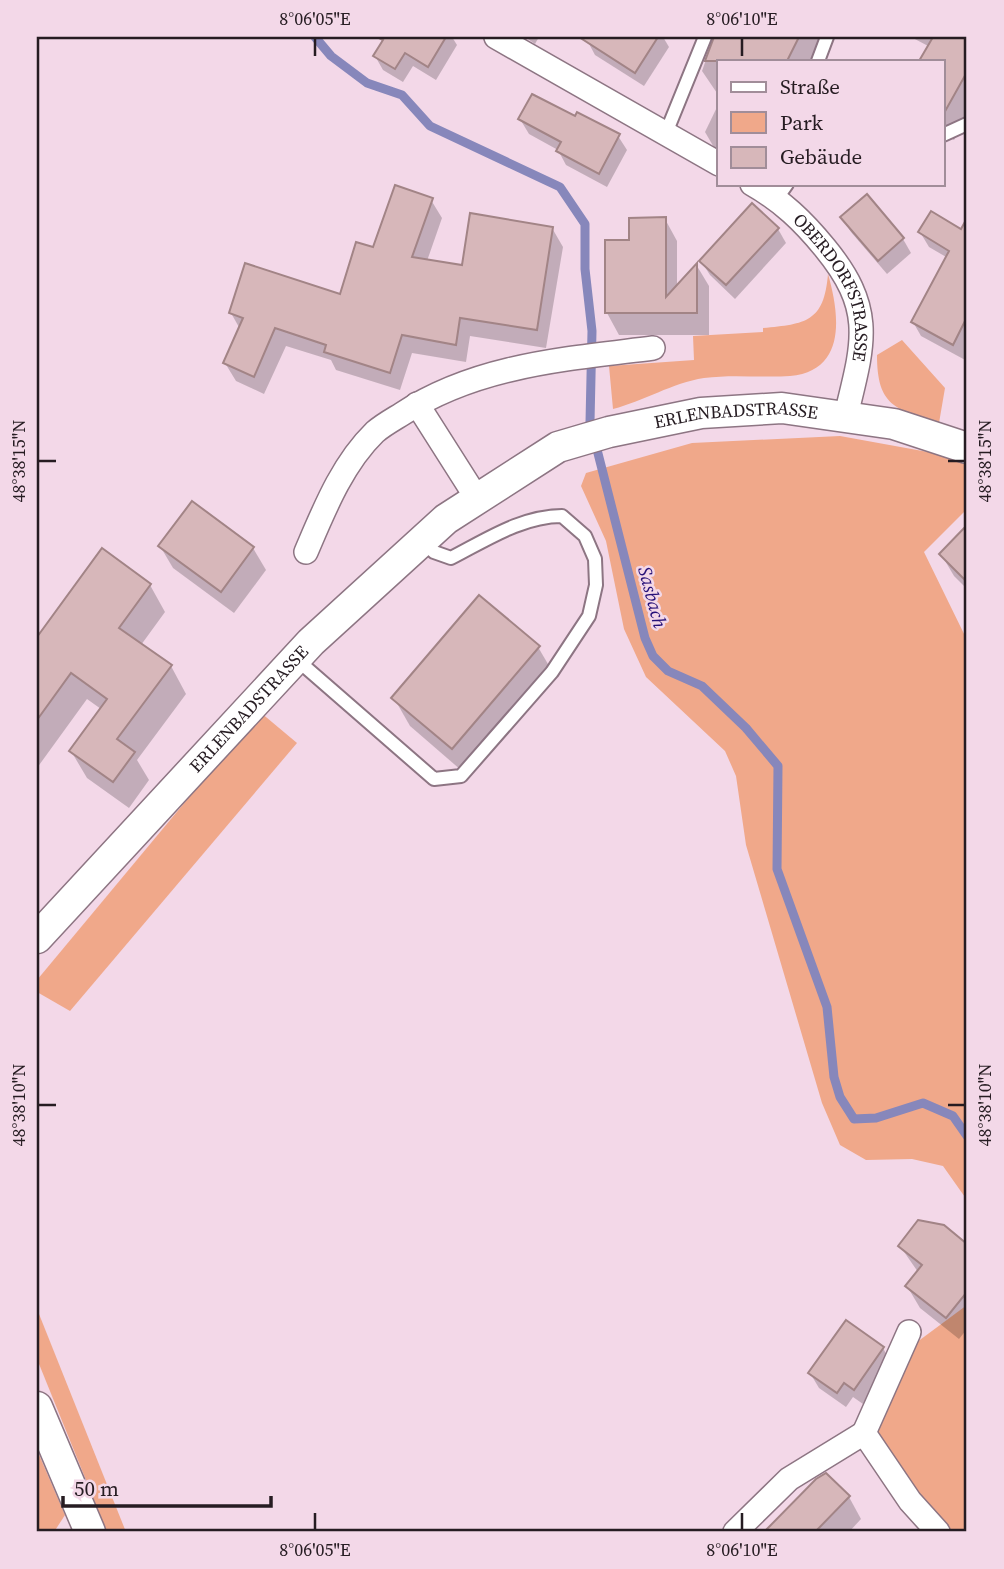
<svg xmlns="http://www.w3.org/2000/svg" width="1004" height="1569" viewBox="0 0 1004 1569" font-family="'Source Serif 4',serif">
  <rect width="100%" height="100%" fill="#f3d8e8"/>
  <g fill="#f0a88a">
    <path d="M828,274C839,312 848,371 790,376C762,378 733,374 704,378C672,383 644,401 613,409L609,366L694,360L693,336L763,332V328C806,324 824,322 828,274Z"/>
    <path d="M902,340L945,388L939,423C895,409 877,406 877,355Z"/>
    <polygon points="840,436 939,454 967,465 967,509 924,552 967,640 967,1200 943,1166 912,1159 866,1160 840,1145 822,1103 746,845 736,776 725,751 646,677 624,629 606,541 581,486 586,473 692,443"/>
    <polygon points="260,712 297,743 70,1011 37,992 37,980"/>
    <polygon points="967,1305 967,1532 951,1532 880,1448 875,1431 905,1351"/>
    <polygon points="37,1309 126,1532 107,1532 37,1359"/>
    <polygon points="37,1450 65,1515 54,1532 37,1532"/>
  </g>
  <g fill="#0003">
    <polygon points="387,37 452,37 457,45 436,80 413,66 403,82 383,70 375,56"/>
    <polygon points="525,37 539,37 535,44"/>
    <polygon points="589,37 663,37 669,47 644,86 595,55 587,40"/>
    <polygon points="714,37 829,37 820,41 811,61 719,61 719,96 702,71"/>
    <polygon points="911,37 967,37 967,117 954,140 943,134 943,61 921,61 930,47"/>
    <polygon points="719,103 719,156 705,132"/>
    <polygon points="575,118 618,136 627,150 607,187 566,165 558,150 529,134 520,119"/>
    <polygon points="431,200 442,218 427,261 464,268 552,228 563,247 546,348 470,336 466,362 412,353 400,390 336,370 331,360 286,346 264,394 236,381 225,363 240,329 231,313 341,296 374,249"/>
    <polygon points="932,213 967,235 967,361 921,336 913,322 965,268 929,247 920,232"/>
    <polygon points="842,218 903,239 911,253 887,274 851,232"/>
    <polygon points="665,219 677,241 677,286 697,266 709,286 709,335 619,335 607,313 631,241"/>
    <polygon points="778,229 786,243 735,299 710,275 701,261"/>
    <polygon points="967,527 967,589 954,576 941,554"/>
    <polygon points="160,546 253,548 266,570 234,613 173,568"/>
    <polygon points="150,585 165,612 141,645 171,666 186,694 137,760 149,780 129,808 87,778 71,751 101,709 87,699 37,768 37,651 44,641"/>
    <polygon points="538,647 555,676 469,777 410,726 394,698"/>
    <polygon points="943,1227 967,1246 967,1329 959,1339 920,1308 907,1286 918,1272 900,1246"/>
    <polygon points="883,1348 891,1363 863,1404 853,1397 846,1407 819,1388 810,1373"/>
    <polygon points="817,1480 849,1497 861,1519 849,1532 766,1532"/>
  </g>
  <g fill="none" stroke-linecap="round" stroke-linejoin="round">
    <polyline stroke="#8787bb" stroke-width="9" points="315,37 331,56 367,83 402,95 430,126 560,187 585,224 585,269 592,331 590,422 645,638 653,656 668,671 702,686 746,728 778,766 777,869 827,1007 834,1077 840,1097 854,1119 876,1118 923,1103 953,1116 967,1136"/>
  </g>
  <g fill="#d7b7ba" stroke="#a28486" stroke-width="2">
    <polygon points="377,37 446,37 428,67 405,53 395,69 373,56 383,40"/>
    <polygon points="579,37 658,37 635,73"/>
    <polygon points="714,37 799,37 787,61 705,61"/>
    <polygon points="933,37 967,37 967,72 943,115 943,61 919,61"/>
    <polygon points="532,94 575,116 577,112 620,134 599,174 556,151 561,142 518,119"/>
    <polygon points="395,185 433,198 412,257 462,265 470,213 553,227 537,330 460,318 456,345 402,335 390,373 324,352 326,345 275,328 254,377 223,363 243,318 229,313 245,263 340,294 356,242 373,247"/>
    <polygon points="867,194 904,238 878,261 840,217"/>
    <polygon points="752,203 779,228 726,285 699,261"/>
    <polygon points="931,211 961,229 967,218 967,317 953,345 911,322 949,251 918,232"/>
    <polygon points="666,217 666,297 697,263 697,313 605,313 605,240 629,240 629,218"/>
    <polygon points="192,501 254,547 221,592 158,546"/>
    <polygon points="967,525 967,582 939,554"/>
    <polygon points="102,548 151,584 119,628 172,665 117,739 135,752 113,782 69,751 107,699 71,673 37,720 37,637"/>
    <polygon points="479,595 540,646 452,749 391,698"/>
    <polygon points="918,1220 944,1225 967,1244 967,1292 946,1318 905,1286 922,1265 898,1246"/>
    <polygon points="846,1320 884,1347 854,1390 844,1383 837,1393 808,1373"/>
    <polygon points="826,1473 850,1496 815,1532 764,1532 816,1479"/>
  </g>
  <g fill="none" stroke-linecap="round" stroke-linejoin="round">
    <g stroke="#8d7583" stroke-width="16">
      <g id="service">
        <polyline points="818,61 827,37"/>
        <polyline points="666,133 705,37"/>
        <polyline points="943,135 967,124"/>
        <polyline points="777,198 787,184"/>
        <path d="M295,658L434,779L461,776L552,672L589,616L596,585L595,559L585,536L562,516C522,516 486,540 451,558L434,552L422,541"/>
      </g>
    </g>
    <g stroke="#8d7583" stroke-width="26">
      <g id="minor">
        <polyline points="496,37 719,164"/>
        <path id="s1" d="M752,184C782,201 803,221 825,248C875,309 864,342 846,415"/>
        <polyline points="417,404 478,500"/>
        <path d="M306,552C324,510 342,464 375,432C383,425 394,419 402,414C477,365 566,359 653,348"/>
        <polyline points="864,1433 909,1332"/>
        <polyline points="735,1532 789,1479 864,1433 910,1501 938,1532"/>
      </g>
    </g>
    <g stroke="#8d7583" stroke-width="33">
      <g id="tertiary">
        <path id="s2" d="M37,938L311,642L446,519L558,447L609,432L701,413L782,408L894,424L967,448"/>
        <polyline points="37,1407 90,1532"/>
      </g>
    </g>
    <use href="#service" stroke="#fff" stroke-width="12"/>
    <use href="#minor" stroke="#fff" stroke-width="23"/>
    <use href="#tertiary" stroke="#fff" stroke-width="30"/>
  </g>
  <path fill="none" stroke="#261c22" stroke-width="2.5" d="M315,38V56M742,38V56M38,461H56M948,461H965M38,1105H56M948,1105H965M315,1513V1530M742,1513V1530"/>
  <g text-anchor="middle" stroke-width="5" stroke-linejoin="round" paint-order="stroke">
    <g font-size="18" fill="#261c22" stroke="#f3d8e8">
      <text dy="6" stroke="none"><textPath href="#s1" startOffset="138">OBERDORFSTRASSE</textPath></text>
      <text dy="6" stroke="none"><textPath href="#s2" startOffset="901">ERLENBADSTRASSE</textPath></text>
      <text dy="6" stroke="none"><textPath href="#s2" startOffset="312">ERLENBADSTRASSE</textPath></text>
    </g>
    <g font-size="19" font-style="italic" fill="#271178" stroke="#f3d8e8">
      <text transform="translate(653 597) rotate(75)" y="7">Sasbach</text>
    </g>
  </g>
  <rect width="1004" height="1569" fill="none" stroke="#f3d8e8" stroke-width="77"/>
  <rect x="717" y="60" width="228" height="126" fill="#f3d8e8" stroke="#a18d99" stroke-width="2"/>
  <rect x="731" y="82" width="35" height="10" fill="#ffffff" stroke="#a18d99" stroke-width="2"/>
  <text x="780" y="94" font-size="21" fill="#261c22">Straße</text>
  <rect x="731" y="112" width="35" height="21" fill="#f0a88a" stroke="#a18d99" stroke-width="2"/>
  <text x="780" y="130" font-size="21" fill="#261c22">Park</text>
  <rect x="731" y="147" width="35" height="21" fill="#d7b7ba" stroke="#a18d99" stroke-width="2"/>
  <text x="780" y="164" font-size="21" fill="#261c22">Gebäude</text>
  <path d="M63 1496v10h208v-10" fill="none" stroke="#261c22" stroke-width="3.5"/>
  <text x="74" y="1496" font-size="21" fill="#261c22" stroke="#f3d8e8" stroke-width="5" paint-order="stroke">50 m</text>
  <rect x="38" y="38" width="927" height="1492" fill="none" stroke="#261c22" stroke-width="2.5"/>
  <g font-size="18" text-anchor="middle" fill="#261c22">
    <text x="315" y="25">8°06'05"E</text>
    <text x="742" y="25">8°06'10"E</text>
    <text transform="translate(19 461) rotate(-90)" y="6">48°38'15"N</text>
    <text transform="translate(985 461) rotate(-90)" y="6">48°38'15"N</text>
    <text transform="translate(19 1105) rotate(-90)" y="6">48°38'10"N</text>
    <text transform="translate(985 1105) rotate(-90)" y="6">48°38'10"N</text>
    <text x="315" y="1556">8°06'05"E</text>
    <text x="742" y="1556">8°06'10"E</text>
  </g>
</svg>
